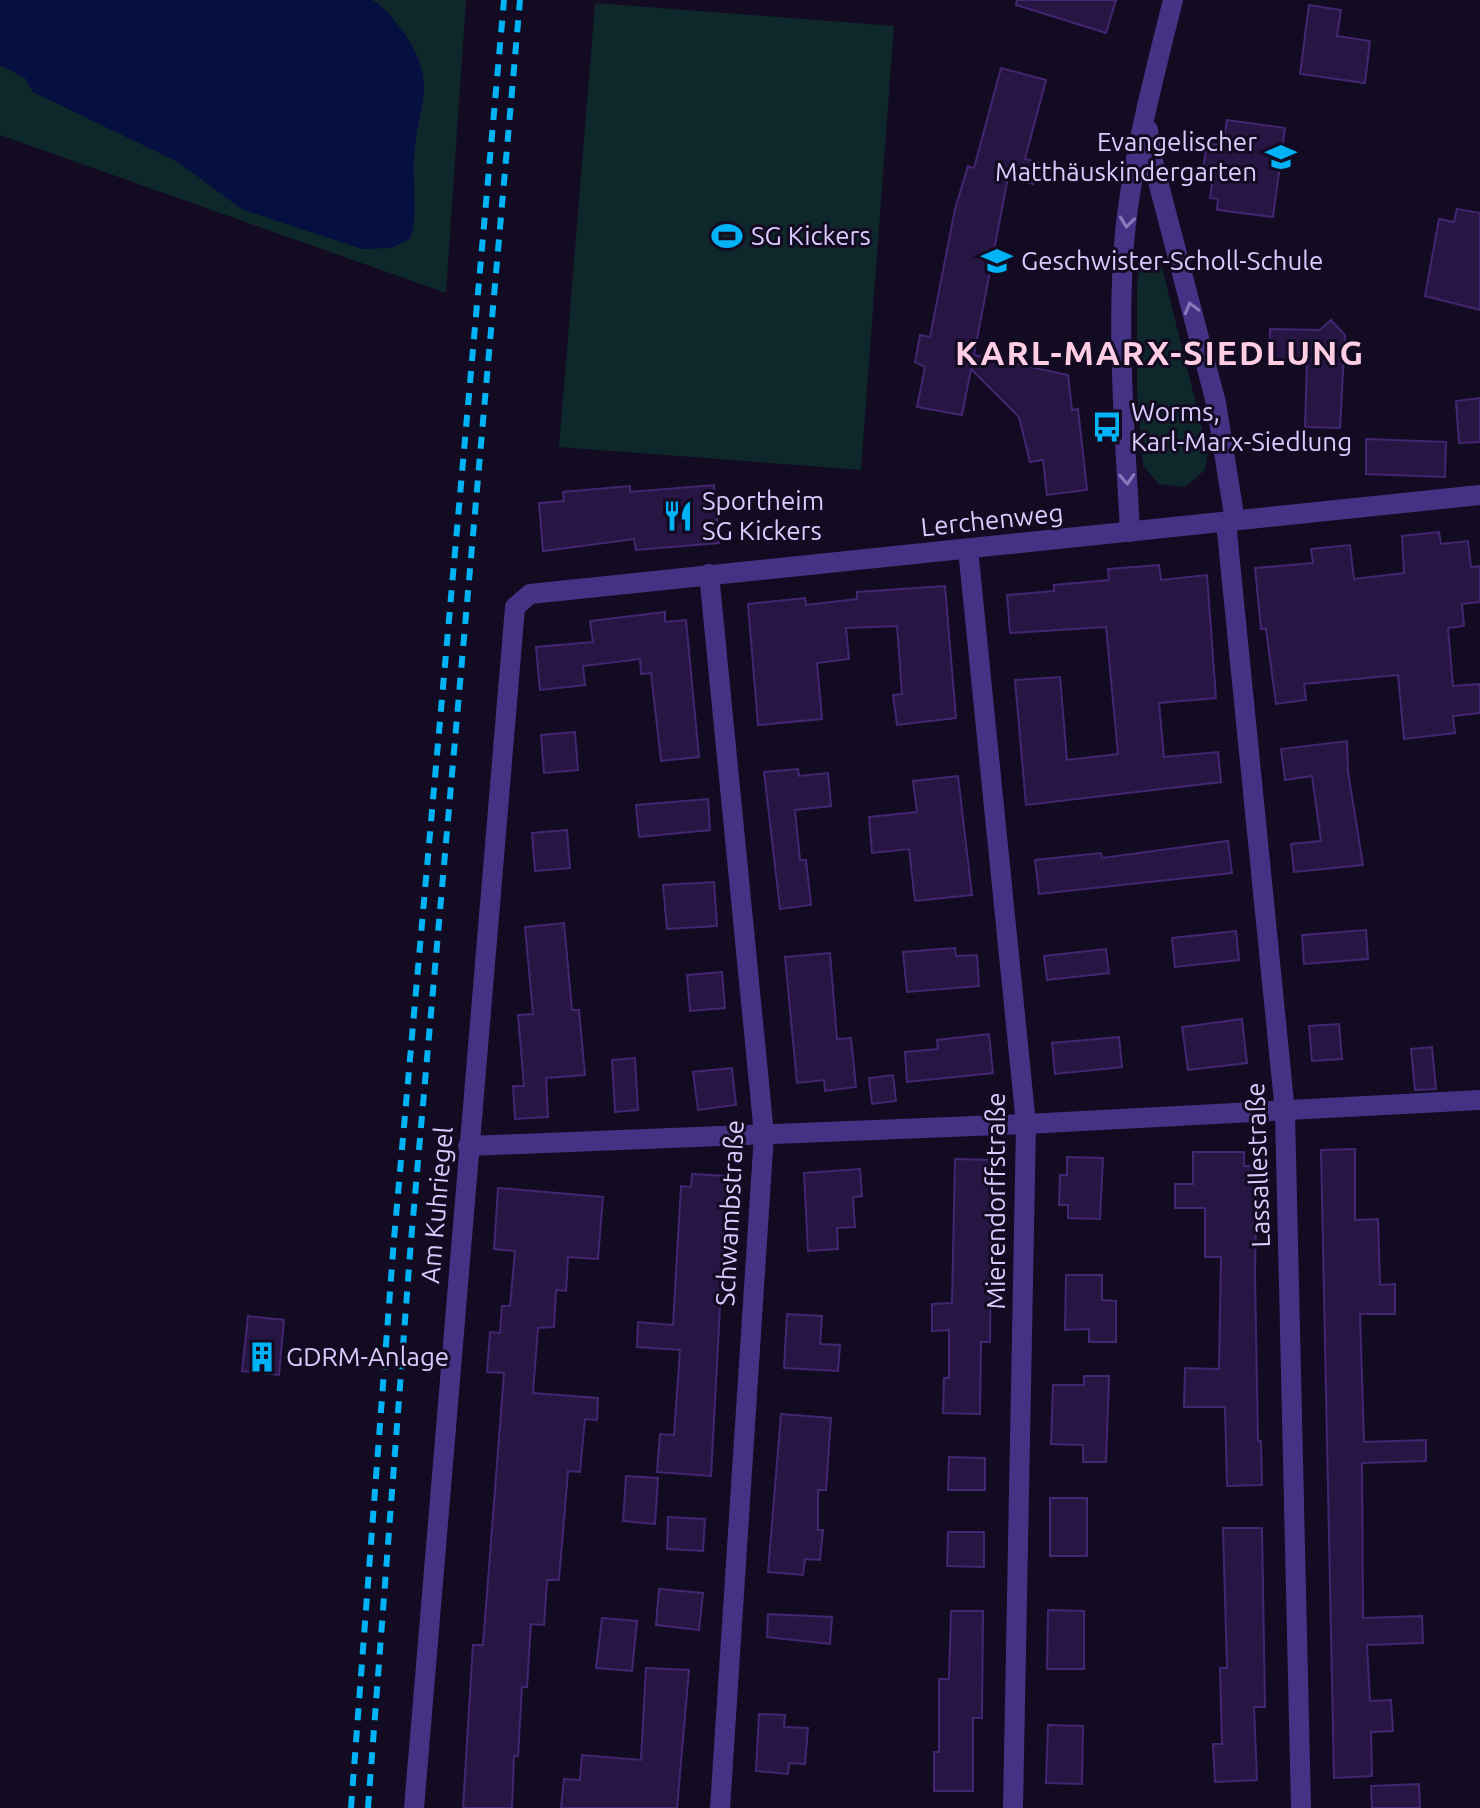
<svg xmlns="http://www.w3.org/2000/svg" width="1480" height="1808" viewBox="0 0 1480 1808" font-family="Ubuntu,sans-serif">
  <rect width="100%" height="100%" fill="#130b21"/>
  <g fill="#0e272b">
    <polygon points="0,0 466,0 446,293 0,135"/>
    <polygon points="595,3 894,26 861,470 559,447"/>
    <polygon points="1151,263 1162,267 1208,452 1205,470 1185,487 1159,484 1143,466 1137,390 1137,283 1139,269"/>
  </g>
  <path fill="#061040" d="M0,0H372C386,8 392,17 402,30C441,86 417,101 414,159C412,186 419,213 410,239L391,248L362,249L243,210L178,162L33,92L25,78L0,65Z"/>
  <g fill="#271643" stroke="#422671" stroke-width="2">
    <polygon points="1017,0 1116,0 1106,33 1016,5"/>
    <polygon points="1309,5 1341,10 1337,36 1370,41 1365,83 1300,74"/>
    <polygon points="1001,68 1046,80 1025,159 1038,162 1033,184 1008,177 974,355 1068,375 1072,410 1078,409 1087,490 1047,495 1043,460 1030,462 1019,417 971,369 962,415 917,407 925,367 915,362 920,335 930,337 955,209 968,166 974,168"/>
    <polygon points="1227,120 1285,128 1273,217 1217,210 1218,199 1210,198 1213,177 1202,175 1207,143 1218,145 1219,138 1224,138"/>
    <polygon points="1457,209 1480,213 1480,310 1425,296 1439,219 1454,222"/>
    <polygon points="1331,320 1345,335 1340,428 1305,427 1307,361 1269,360 1270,329 1320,330"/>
    <polygon points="1480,398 1480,442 1459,443 1456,401"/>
    <polygon points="1366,439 1446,442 1445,477 1366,474"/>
    <polygon points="714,485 719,543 636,550 634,539 543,551 539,503 564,501 563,492 630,486 630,492"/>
    <polygon points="1439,532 1441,544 1468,541 1471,567 1480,566 1480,602 1462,604 1464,626 1448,628 1453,686 1480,684 1480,713 1453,716 1455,733 1404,739 1398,675 1304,684 1306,700 1276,704 1266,629 1261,629 1255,568 1313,563 1311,549 1350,545 1354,579 1404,573 1402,536"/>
    <polygon points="1159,565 1161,580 1207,575 1216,698 1159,703 1164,757 1218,752 1221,782 1026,805 1015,680 1060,677 1067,760 1118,754 1106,627 1010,633 1007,595 1054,591 1054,585 1109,580 1108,569"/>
    <polygon points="945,586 956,718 897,725 893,695 902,694 897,626 846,628 849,659 817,663 822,719 758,725 748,604 805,598 806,605 857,599 857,592"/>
    <polygon points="665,612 665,622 686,620 699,757 661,761 651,673 641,674 640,659 583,666 585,685 540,690 536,647 593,642 590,621"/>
    <polygon points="575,732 578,770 544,773 541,735"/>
    <polygon points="1347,741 1348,772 1363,865 1294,872 1291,844 1321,841 1312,776 1285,780 1281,749"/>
    <polygon points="798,769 799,776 828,773 831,806 795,810 800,860 806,860 811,905 780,909 764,772"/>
    <polygon points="958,776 972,895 915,901 909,849 872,853 869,817 917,812 913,781"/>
    <polygon points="708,799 710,830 639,837 636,805"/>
    <polygon points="567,830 570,868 535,871 532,833"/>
    <polygon points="1228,841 1232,873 1039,894 1035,860 1101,853 1102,858"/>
    <polygon points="714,882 717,926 667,929 663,885"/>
    <polygon points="564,923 572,1010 579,1010 585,1075 546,1078 548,1117 515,1119 513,1086 524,1086 518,1015 533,1014 525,927"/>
    <polygon points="1366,930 1368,959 1304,964 1302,935"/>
    <polygon points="1236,931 1239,960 1175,967 1172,938"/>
    <polygon points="955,948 956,956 977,955 979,986 907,992 903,952"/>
    <polygon points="1106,949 1109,973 1047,980 1044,956"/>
    <polygon points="830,953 837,1039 851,1038 856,1087 825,1091 824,1080 797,1083 785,957"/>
    <polygon points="722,972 725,1008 690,1011 687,975"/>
    <polygon points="1242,1019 1247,1063 1188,1070 1182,1027"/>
    <polygon points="1339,1024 1342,1059 1312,1061 1309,1026"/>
    <polygon points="989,1034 993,1073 907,1082 905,1052 938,1049 937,1040"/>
    <polygon points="1119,1037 1122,1067 1055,1074 1052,1043"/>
    <polygon points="1432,1047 1436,1089 1415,1090 1411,1049"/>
    <polygon points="635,1058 638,1110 615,1112 612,1060"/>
    <polygon points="732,1068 736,1105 698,1110 693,1072"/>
    <polygon points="893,1075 896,1101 872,1104 869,1078"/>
    <polygon points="1355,1149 1355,1220 1378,1219 1380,1285 1395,1284 1395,1314 1360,1314 1364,1442 1426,1440 1426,1461 1362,1463 1363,1618 1422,1616 1423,1643 1367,1645 1370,1701 1391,1700 1393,1731 1371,1732 1372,1776 1334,1778 1321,1150"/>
    <polygon points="1193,1152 1244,1152 1244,1166 1257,1166 1255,1275 1258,1441 1261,1441 1262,1485 1227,1486 1225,1407 1184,1407 1185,1368 1219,1369 1221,1257 1205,1257 1205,1208 1175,1208 1175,1184 1193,1184"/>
    <polygon points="1067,1157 1103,1158 1100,1219 1068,1218 1068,1205 1059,1205 1060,1175 1067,1175"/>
    <polygon points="955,1159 992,1160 990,1342 981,1342 980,1414 943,1413 944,1378 949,1378 949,1330 932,1331 932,1304 952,1303"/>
    <polygon points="860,1169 862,1196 853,1197 855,1227 837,1228 838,1249 808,1251 804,1173"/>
    <polygon points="692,1174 727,1176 711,1476 657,1472 660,1434 674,1435 680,1350 637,1347 638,1322 673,1325 681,1186 691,1187"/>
    <polygon points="498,1188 603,1197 598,1259 568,1257 566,1291 556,1290 554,1327 538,1328 533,1393 598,1398 597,1420 585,1419 580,1472 568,1471 559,1580 547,1580 544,1625 531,1624 527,1687 522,1687 518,1756 514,1756 512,1808 463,1808 473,1645 483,1645 504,1373 487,1372 490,1332 500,1333 502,1306 510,1306 515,1251 494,1249"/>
    <polygon points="1066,1275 1102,1275 1102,1300 1116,1301 1116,1342 1089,1342 1089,1329 1065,1330"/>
    <polygon points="787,1314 822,1316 820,1344 840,1345 838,1371 784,1368"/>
    <polygon points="248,1316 284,1320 279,1375 242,1371"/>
    <polygon points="1084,1376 1109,1376 1106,1462 1083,1462 1083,1445 1051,1444 1053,1385 1084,1385"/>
    <polygon points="781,1414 831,1418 826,1490 818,1490 818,1530 823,1530 820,1560 805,1559 803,1575 768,1572"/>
    <polygon points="949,1457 985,1458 985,1490 948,1490"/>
    <polygon points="626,1476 658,1478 655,1524 623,1521"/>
    <rect x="1050" y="1498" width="37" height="58"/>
    <polygon points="668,1517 705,1519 703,1551 667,1549"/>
    <polygon points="1223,1528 1262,1528 1265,1707 1254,1707 1257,1780 1215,1782 1213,1744 1222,1744 1220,1668 1227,1668"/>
    <polygon points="948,1532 984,1532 984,1567 947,1566"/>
    <polygon points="659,1589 703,1593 699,1630 656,1625"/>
    <polygon points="1048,1610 1084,1611 1084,1669 1047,1669"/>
    <polygon points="951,1611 983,1611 982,1718 973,1718 973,1791 934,1791 934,1752 939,1752 939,1679 949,1679"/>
    <polygon points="768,1614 832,1617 830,1644 767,1637"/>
    <polygon points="602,1618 637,1621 632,1671 596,1668"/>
    <polygon points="646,1668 689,1670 677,1808 561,1808 564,1779 580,1780 582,1755 641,1760"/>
    <polygon points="759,1714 785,1715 784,1727 808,1728 805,1764 789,1763 788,1774 756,1771"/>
    <polygon points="1048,1725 1083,1726 1082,1784 1046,1783"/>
    <polygon points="1419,1784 1420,1808 1372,1808 1371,1786"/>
  </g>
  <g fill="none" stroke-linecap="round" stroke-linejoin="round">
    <g stroke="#443384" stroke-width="20">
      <polyline points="1148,130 1154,166 1216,403 1235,521"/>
      <polyline points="1226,522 1285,1112 1301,1808"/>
      <path d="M1130,532C1125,433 1116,332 1125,233C1133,155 1154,76 1173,0"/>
      <polyline points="968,549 1026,1124 1013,1808"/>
      <polyline points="709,574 764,1134 720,1808"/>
      <polyline points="468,1146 1026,1124 1480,1100"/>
      <polyline points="414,1808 515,607 530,594 1480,495"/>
    </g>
    <g stroke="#00b2f6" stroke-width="6" stroke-dasharray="12 10" stroke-linecap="butt">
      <polyline points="351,1808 394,1239 504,0"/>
      <polyline points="368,1808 411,1241 520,0"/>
    </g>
  </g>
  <defs><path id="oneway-chevron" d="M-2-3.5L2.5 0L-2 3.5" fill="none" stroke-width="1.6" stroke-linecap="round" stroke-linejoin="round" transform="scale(2)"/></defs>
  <g stroke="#87b">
    <use href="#oneway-chevron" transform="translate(1127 222) rotate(97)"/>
    <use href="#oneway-chevron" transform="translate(1191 308) rotate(-105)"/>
    <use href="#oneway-chevron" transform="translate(1127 479) rotate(87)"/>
  </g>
  <defs>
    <g id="school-bare" transform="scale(2.4)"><path d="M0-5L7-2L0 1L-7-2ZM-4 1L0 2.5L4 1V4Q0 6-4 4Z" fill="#00b2f6" stroke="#130b21" stroke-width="2.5" paint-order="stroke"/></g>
    <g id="stadium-bare" transform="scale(2.4)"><path d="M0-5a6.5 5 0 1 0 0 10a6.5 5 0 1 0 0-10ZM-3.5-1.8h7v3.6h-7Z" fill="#00b2f6" stroke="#130b21" stroke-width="2.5" paint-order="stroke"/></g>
    <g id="bus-bare" transform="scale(2.4)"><path d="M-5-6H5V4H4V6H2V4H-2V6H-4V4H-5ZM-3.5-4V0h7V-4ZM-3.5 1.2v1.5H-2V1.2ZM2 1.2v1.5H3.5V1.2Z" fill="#00b2f6" stroke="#130b21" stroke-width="2.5" paint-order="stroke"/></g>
    <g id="restaurant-bare" transform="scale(2.4)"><path d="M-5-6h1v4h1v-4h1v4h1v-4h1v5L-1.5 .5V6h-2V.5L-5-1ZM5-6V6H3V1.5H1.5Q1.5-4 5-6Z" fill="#00b2f6" stroke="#130b21" stroke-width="2.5" paint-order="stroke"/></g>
    <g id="building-bare" transform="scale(2.4)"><path d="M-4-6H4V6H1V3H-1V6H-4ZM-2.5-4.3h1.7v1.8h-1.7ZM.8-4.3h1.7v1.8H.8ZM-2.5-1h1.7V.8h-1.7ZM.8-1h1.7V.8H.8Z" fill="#00b2f6" stroke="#130b21" stroke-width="2.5" paint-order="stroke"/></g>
  </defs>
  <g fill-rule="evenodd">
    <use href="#school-bare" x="1281" y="157"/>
    <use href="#stadium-bare" x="727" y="236"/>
    <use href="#school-bare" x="997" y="261"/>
    <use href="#bus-bare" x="1107" y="427"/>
    <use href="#restaurant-bare" x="678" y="516"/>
    <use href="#building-bare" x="262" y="1357"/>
  </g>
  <g text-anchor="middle" stroke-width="6" stroke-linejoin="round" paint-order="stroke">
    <g font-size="26" fill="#dacbff" stroke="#130b21" text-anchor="start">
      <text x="1257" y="151" text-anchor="end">Evangelischer<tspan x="1257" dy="30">Matthäuskindergarten</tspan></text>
      <text x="751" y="245">SG Kickers</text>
      <text x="1021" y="270">Geschwister-Scholl-Schule</text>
      <text x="1131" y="421">Worms,<tspan x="1131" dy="30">Karl-Marx-Siedlung</tspan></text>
      <text x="702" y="510">Sportheim<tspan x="702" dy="30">SG Kickers</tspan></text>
      <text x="286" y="1366">GDRM-Anlage</text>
    </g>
    <g font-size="26" fill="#dacbff" stroke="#130b21">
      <text transform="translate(992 520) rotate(-6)" y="9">Lerchenweg</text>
      <text transform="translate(1258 1165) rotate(-92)" y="9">Lassallestraße</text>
      <text transform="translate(996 1201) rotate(-90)" y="9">Mierendorffstraße</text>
      <text transform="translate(437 1205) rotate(-85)" y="9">Am Kuhriegel</text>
      <text transform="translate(730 1213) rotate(-87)" y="9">Schwambstraße</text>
    </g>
    <g font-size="34" font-weight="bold" letter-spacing="2" fill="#ffcde4" stroke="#130b21">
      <text x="1160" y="365">KARL-MARX-SIEDLUNG</text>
    </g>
  </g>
</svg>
